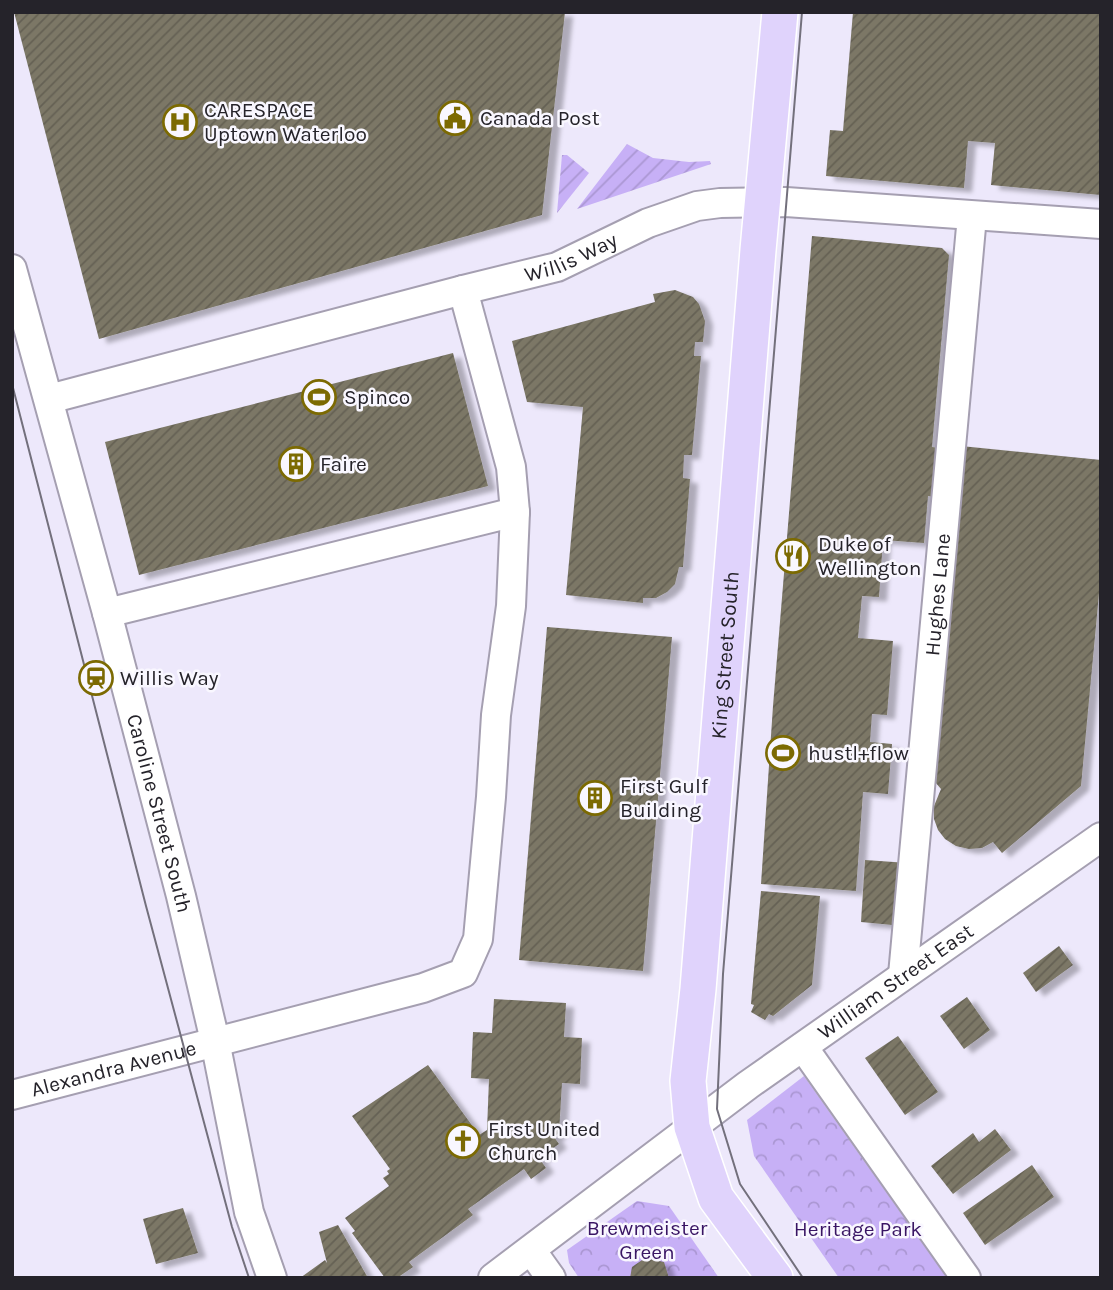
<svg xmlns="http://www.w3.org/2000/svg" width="1113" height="1290" viewBox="0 0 1113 1290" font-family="Karla,sans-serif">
  <defs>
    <pattern id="forest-crowns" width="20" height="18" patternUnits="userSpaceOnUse" patternTransform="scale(1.75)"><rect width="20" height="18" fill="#c7b0f6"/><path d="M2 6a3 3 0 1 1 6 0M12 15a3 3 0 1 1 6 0" fill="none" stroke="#ab97d3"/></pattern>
    <pattern id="garden-furrows" width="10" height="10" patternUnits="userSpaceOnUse" patternTransform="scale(1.75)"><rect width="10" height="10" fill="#c7b0f6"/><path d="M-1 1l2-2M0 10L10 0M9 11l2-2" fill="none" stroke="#ab97d3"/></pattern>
    <pattern id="building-hatch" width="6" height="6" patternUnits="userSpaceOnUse" patternTransform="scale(1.75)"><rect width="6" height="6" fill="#7b7766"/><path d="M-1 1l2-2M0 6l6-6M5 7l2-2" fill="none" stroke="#656154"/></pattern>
    <filter id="shadow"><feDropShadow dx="8" dy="4.5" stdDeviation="2" flood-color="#0004"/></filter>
  </defs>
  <rect width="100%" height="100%" fill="#ede8fb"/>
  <g fill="url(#forest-crowns)">
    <polygon points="804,1076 947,1278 839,1278 754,1156 747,1120"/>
    <polygon points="637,1201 669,1206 719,1278 579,1278 569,1263 567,1250"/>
  </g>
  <g fill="url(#garden-furrows)">
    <polygon points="627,144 653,158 689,162 710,161 711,164 577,209"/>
    <polygon points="562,155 567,155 589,173 557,213"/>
  </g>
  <g fill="url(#building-hatch)" filter="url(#shadow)">
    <polygon points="14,12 565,12 542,215 99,339"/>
    <polygon points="853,12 1101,12 1101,195 991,185 995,143 968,141 964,188 826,176 830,130 843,131"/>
    <polygon points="812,236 942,248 949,255 932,447 939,448 935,497 928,496 924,543 883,540 879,597 862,596 858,638 893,641 887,715 872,714 870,742 892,744 888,794 863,792 856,891 761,884 773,706"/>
    <polygon points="675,290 693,297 699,304 705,321 703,342 695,342 694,356 701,356 692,455 684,455 683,478 690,479 683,567 679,567 675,584 667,592 656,598 643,598 643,603 566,595 583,407 527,402 512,341 655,302 653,294"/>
    <polygon points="453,353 488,486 139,575 105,442"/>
    <polygon points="961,446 1101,460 1101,572 1081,786 1002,853 993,842 982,848 969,849 956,846 945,839 938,830 934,819 934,806 941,789 930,776"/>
    <polygon points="547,627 672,637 643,971 519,960"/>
    <polygon points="865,860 908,863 903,926 861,922"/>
    <polygon points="761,891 820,896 812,985 773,1016 769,1014 765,1020 751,1012 754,1005 751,1004"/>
    <polygon points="1059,946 1073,965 1036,992 1023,973"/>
    <polygon points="967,997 990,1030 964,1049 940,1016"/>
    <polygon points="494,999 566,1003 564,1037 582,1038 580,1084 562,1083 559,1133 554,1137 559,1144 539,1158 546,1168 531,1179 524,1169 468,1209 473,1215 409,1262 413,1267 397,1278 385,1278 352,1233 355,1231 345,1218 389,1186 383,1178 389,1174 387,1171 390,1169 352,1116 428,1065 479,1135 487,1130 489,1079 471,1078 473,1032 492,1033"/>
    <polygon points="898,1036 938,1092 905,1115 865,1058"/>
    <polygon points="995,1129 1011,1150 953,1194 931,1166 973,1133 979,1142"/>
    <polygon points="1032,1165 1054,1197 985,1245 963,1213"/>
    <polygon points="183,1208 198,1253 156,1264 143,1219"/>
    <polygon points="338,1225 368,1278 300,1278 325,1260 327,1263 319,1232"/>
    <polygon points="645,1258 664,1262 669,1278 630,1278 632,1267"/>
  </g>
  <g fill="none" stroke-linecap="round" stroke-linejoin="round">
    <g stroke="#a59fb1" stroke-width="32">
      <g id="minor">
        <path id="s1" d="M12,269L107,613L181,896L215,1041L249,1212L272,1278"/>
        <path id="s2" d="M49,399L463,290L557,267L648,223L697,206L720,203L786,202L1101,224"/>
        <polyline points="107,613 515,512"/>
        <path id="s3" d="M903,975L972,216"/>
        <polyline points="803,1047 966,1278"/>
        <path id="s4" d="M12,1095L423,988L463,973L478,939L491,797L496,715L511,606L515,512L511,467L463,290"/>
        <polyline points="531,1250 551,1278"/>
        <path id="s5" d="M493,1278L748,1085L1101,837"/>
      </g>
    </g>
    <g stroke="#fff" stroke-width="38">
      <g id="major">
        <path id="s6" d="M775,1278L716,1198L692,1127L688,1081L698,989L758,250L780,12"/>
      </g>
    </g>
    <use href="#minor" stroke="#fff" stroke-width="28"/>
    <use href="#major" stroke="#e0d3fc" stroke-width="35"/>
    <g stroke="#73707c" stroke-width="2">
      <polyline points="802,12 723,974 717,1109 740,1184 803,1278"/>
      <polyline points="12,384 146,906 232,1227 249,1278"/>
    </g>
  </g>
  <defs>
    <g id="civic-ring" transform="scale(1.75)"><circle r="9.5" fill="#f9f7ff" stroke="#7c6a02" stroke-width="1.5"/><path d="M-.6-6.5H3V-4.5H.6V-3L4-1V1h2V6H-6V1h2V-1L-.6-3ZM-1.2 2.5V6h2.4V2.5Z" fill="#7c6a02"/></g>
    <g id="hospital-ring" transform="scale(1.75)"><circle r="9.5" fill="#f9f7ff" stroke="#7c6a02" stroke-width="1.5"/><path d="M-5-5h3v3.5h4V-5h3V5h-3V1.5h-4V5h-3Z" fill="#7c6a02"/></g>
    <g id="stadium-ring" transform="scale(1.75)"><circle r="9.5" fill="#f9f7ff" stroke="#7c6a02" stroke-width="1.5"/><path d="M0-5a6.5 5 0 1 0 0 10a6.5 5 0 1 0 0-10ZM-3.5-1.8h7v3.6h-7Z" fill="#7c6a02"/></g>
    <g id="building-ring" transform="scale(1.75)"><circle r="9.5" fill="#f9f7ff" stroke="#7c6a02" stroke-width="1.5"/><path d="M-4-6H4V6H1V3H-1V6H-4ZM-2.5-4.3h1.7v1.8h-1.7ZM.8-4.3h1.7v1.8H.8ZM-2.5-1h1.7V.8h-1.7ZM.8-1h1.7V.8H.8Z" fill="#7c6a02"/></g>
    <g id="restaurant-ring" transform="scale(1.75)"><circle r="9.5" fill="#f9f7ff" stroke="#7c6a02" stroke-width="1.5"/><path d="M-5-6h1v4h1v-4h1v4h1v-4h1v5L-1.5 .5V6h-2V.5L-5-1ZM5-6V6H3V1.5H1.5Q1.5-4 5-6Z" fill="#7c6a02"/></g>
    <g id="station-ring" transform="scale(1.75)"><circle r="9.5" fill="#f9f7ff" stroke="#7c6a02" stroke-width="1.5"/><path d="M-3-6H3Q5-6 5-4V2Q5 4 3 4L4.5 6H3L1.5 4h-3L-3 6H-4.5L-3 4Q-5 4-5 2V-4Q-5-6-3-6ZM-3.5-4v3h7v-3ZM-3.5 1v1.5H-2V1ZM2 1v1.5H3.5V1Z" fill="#7c6a02"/></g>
    <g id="church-ring" transform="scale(1.75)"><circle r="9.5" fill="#f9f7ff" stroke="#7c6a02" stroke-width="1.5"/><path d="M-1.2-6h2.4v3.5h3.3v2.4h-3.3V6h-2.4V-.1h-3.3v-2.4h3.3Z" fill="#7c6a02"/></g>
  </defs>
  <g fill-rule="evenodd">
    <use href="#civic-ring" x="455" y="118"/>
    <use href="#hospital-ring" x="180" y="122"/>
    <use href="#stadium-ring" x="319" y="397"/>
    <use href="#building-ring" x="296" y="464"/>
    <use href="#restaurant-ring" x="793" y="556"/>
    <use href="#station-ring" x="96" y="678"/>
    <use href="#stadium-ring" x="783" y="753"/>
    <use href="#building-ring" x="595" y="798"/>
    <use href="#church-ring" x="463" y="1141"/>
  </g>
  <g text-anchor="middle" stroke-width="5" stroke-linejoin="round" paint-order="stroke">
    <g font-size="21" fill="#25232a" stroke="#f9f7ff" text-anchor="start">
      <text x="204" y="117">CARESPACE<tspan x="204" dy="24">Uptown Waterloo</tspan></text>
      <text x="480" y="125">Canada Post</text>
      <text x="344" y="404">Spinco</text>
      <text x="320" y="471">Faire</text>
      <text x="818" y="551">Duke of<tspan x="818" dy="24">Wellington</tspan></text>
      <text x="120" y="685">Willis Way</text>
      <text x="808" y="760">hustl+flow</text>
      <text x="620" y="793">First Gulf<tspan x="620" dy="24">Building</tspan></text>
      <text x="488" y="1136">First United<tspan x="488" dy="24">Church</tspan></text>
    </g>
    <g font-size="21" fill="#25232a" stroke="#f9f7ff">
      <text dy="7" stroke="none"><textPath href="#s2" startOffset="541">Willis Way</textPath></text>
      <text dy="7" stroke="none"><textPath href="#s3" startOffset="382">Hughes Lane</textPath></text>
      <text dy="7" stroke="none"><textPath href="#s6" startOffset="648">King Street South</textPath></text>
      <text dy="7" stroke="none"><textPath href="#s1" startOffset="564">Caroline Street South</textPath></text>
      <text dy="7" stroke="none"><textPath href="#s5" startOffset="500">William Street East</textPath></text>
      <text dy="7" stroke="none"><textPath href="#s4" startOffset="105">Alexandra Avenue</textPath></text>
    </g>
    <g font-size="21" fill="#391564" stroke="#f9f7ff">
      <text x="647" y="1235">Brewmeister<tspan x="647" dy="24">Green</tspan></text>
      <text x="858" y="1236">Heritage Park</text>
    </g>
  </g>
  <rect width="1113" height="1290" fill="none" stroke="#25232a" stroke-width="28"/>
</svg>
